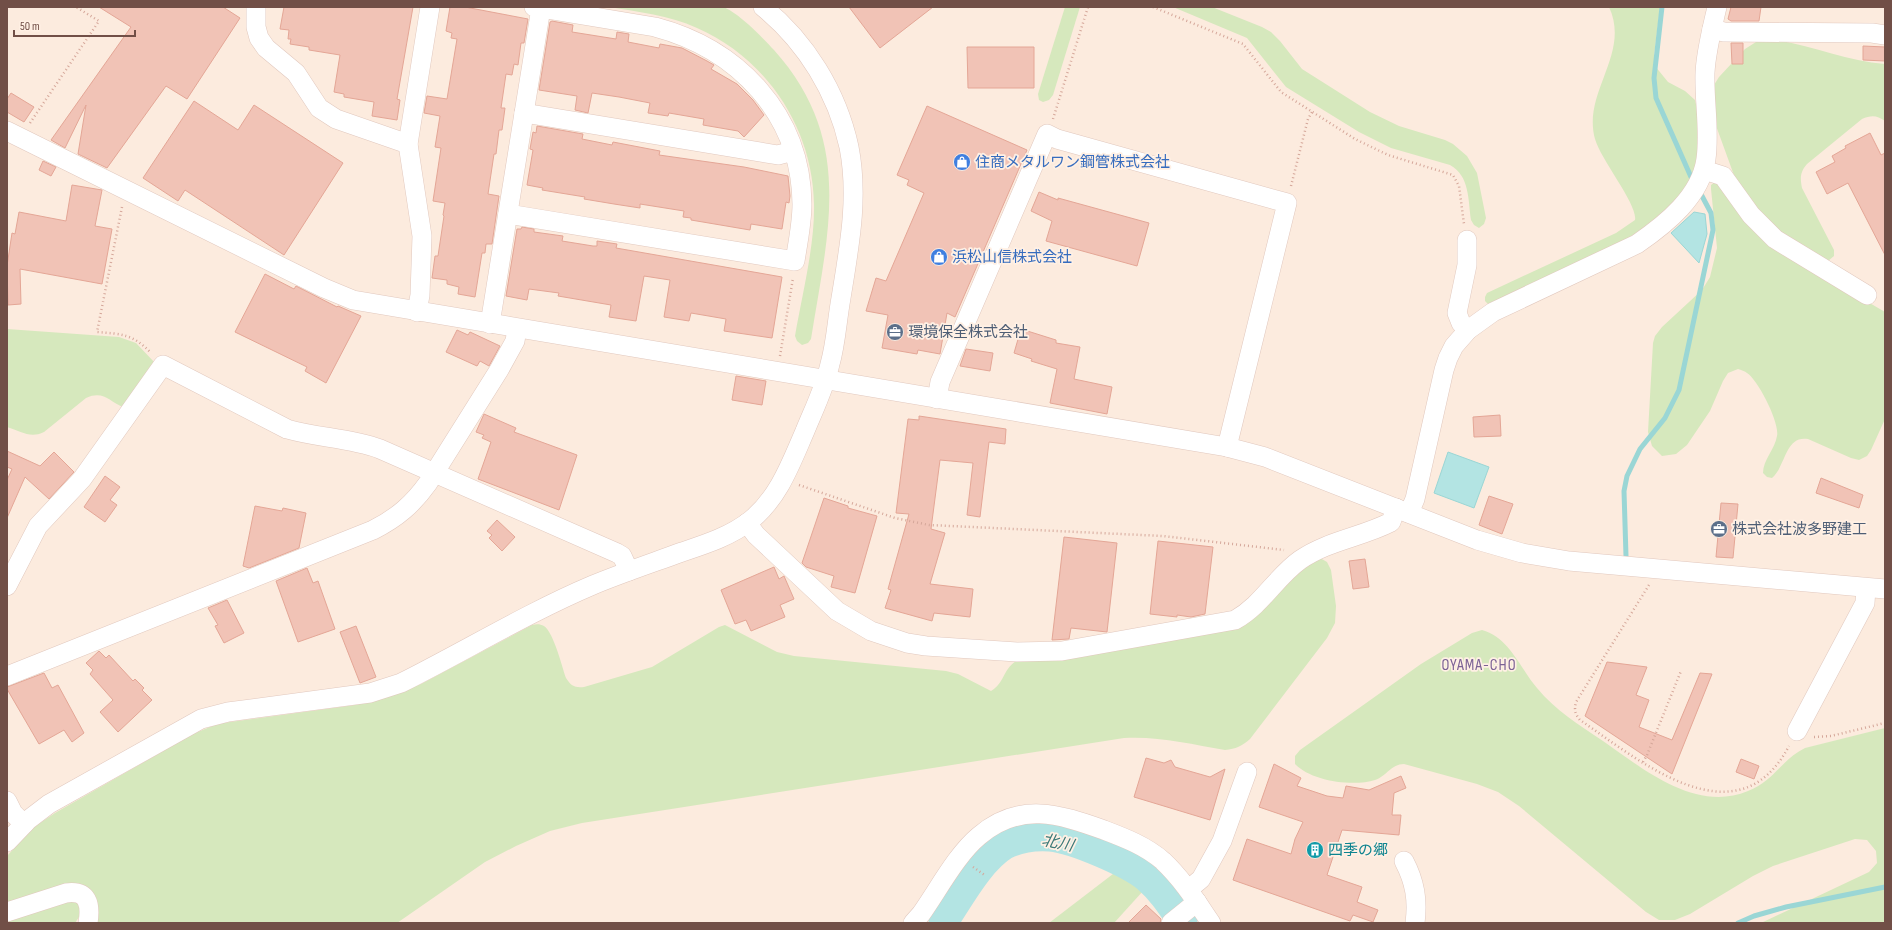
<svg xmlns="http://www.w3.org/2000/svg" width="1892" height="930" viewBox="0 0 1892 930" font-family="'Sofia Sans Condensed','Noto Sans JP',sans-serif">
  <rect width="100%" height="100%" fill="#fcebde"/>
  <g fill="#d6e8bd">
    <path d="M609,7C638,7 667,7 696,7C704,7 716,5 723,7C738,12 763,38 774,50C855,140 828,232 811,339L808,343L802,345L797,341L795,336C802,295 815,245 814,204C813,128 766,58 697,28C669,15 638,12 609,7Z"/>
    <polygon points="1065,7 1080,7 1053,95 1049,100 1043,102 1039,100 1038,94"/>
    <path d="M1173,7H1212L1262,27L1271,32L1280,41L1302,69L1370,112L1399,126L1445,140L1453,144L1467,156L1477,173L1486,218L1484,224L1479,228L1474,225L1471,220C1468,200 1470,176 1450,165L1391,148L1359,132L1286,87L1247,38Z"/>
    <path d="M1609,7H1660L1654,56L1655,66L1668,82L1685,91L1695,100L1698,113L1700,145L1697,168L1679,198L1643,231L1488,304L1485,301V297L1487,293L1616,233L1635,220C1638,205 1601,160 1595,139C1582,92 1631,54 1609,7Z"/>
    <path d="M1767,39C1808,43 1845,61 1885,64V121C1877,115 1871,115 1862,119L1807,164C1800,172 1800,178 1802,188L1834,250V256L1828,261L1767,223L1735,178L1715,123L1714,85L1719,77L1745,49L1756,42Z"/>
    <path d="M1715,182H1718L1786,254L1885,312V419L1871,450L1867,456L1859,460L1851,458L1808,439C1785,435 1786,466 1772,478L1767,477L1763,473C1763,460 1775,449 1777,436C1780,423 1758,380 1747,373C1745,371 1741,370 1738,369L1728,373L1723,381L1710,411L1687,445L1676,454L1662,456L1652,446L1648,432L1653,343L1655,336L1662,327L1702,290L1710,277L1717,248L1711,189V185Z"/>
    <path d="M7,329L119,337L136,343L155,363L125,408C109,402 104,390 86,398L44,432C30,439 21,431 7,427Z"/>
    <path d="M1320,558L1327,562L1331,570L1336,606L1335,623L1327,638L1250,739C1242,746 1236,749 1225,750C1191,744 1158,736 1124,738L582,823L550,831L516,846L485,862L397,923H93L87,892L7,907V856L34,827L55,813L193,734L217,724L230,722L355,705L389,697L421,684L532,625C537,624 540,624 544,626C554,633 562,667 566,678C571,686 575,688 584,687L652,667L719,627L725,625L777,652L794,656L946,671L958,674L991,691C1005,684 1004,664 1020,660L1223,630L1295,574Z"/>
    <path d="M1482,630C1509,637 1520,668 1537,688C1555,710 1579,725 1603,741C1643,769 1696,813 1748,791C1774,781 1782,759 1805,748L1885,728V923H1761L1869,872L1877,863L1876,851L1867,840L1855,839L1773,866L1753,876L1690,914L1675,920H1659L1646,912L1519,806L1498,792L1477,784L1404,764C1391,764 1387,776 1375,780C1353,787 1311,781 1295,764V756L1300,750L1421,664L1472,633Z"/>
    <path d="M1122,871C1132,874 1141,879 1143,891L1114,923H1049L1113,874Z"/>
    <polygon points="74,897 83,911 75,923 7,923 7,917"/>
  </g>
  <g fill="#b3e4e3" stroke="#9ad6d5">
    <polygon points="1694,212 1705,214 1707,234 1699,263 1671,233"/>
    <polygon points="1448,452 1489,467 1474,508 1434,493"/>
  </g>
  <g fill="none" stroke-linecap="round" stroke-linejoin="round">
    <g stroke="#9ad6d5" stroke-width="5">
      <polyline points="1662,7 1654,78 1656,98 1691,177"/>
      <polyline points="1626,556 1624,491 1627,476 1640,449 1665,418 1679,390 1713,230 1711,213 1702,196"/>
      <polyline points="1738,923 1754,916 1786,907 1885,887"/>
    </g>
    <path stroke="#b3e4e3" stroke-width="29" d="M943,923C960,898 979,861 1005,845C1019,838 1035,836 1050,837C1073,839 1129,863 1147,878C1162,891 1172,907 1183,923"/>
  </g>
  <g fill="#f1c3b6" stroke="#e4a696">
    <polygon points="99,7 223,7 240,18 187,99 166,86 107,168 78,154 86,105 65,148 51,140 131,27"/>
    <polygon points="284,7 413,7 397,99 400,100 397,120 372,116 374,102 344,97 344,94 334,92 340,55 309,50 309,47 290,44 291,39 288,39 289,30 280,29"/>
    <polygon points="450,7 465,7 528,19 524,43 521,43 518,65 514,64 512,75 506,74 501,108 505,108 502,130 499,130 496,154 494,154 488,194 499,196 492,244 486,244 485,253 482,253 475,297 458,294 459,287 447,284 447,280 432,278 435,256 438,256 444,216 443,215 445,203 433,201 441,148 435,147 440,116 424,113 427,96 447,99 457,39 451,38 452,33 446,31"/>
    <polygon points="849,7 933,7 880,48"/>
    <polygon points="1731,7 1761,7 1759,21 1731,21 1728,19"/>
    <polygon points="552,21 573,25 572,32 616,39 617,32 629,34 628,42 659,48 660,44 682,48 707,61 714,65 711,69 737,84 753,100 764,115 744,137 738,131 703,125 704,119 669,113 668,116 648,113 650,103 619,97 592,93 588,113 575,110 577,96 539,90 550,22"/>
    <polygon points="1731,43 1743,43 1743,64 1732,64"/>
    <polygon points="1863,46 1885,47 1885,61 1863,60"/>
    <polygon points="967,47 1034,47 1034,88 968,88"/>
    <polygon points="11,93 34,107 24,122 7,112 7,99"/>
    <polygon points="194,101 238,130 254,105 343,163 284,255 185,190 178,201 143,178"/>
    <polygon points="927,106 1027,150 955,317 947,313 940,354 918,350 917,354 882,348 888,315 866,311 876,278 886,281 924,193 907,185 909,180 897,175"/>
    <polygon points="537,126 583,134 582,139 612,145 613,142 660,151 659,155 744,167 788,176 790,196 789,203 786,202 782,229 751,224 750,230 691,220 691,218 683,217 684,211 640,204 640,208 614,204 584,199 585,197 542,190 543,188 527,185 533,150 530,149 533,132 536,133"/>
    <polygon points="1870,133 1881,155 1885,153 1885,255 1848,183 1827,194 1816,172 1835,162 1832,156 1846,148 1845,146"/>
    <polygon points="43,161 56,167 51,176 39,170"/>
    <polygon points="72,185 102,190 95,226 112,229 102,284 20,269 21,304 8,305 7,266 12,233 15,234 19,212 66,221"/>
    <polygon points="1039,192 1058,200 1058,198 1149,223 1137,266 1046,241 1052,221 1031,211"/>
    <polygon points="522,227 534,229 534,232 563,236 562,241 593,246 597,246 597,241 617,244 616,248 782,277 772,338 724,331 726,319 691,313 689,321 664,317 670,280 644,276 636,321 609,317 611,305 558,296 559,293 529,289 527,300 506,296 517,229 521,229"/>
    <polygon points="265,274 294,289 296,286 337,307 338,306 361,316 326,383 305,371 307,367 235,332"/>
    <polygon points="1021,329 1056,340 1056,343 1080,347 1074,379 1112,387 1107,414 1050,403 1057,369 1031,361 1032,359 1014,353"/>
    <polygon points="457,330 468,335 470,332 500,346 489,366 480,361 477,366 446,352"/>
    <polygon points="966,349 993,353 990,371 960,366"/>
    <polygon points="736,376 766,381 762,405 732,400"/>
    <polygon points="484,414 516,428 514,432 577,455 559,510 478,479 491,442 482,438 484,435 476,432"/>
    <polygon points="1500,415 1501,436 1474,437 1473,417"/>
    <polygon points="919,416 1006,429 1005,444 989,442 980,517 967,515 973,463 940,460 931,529 945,533 930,584 973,589 970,617 934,613 932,621 885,608 891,590 888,589 909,514 896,513 908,419 919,420"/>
    <polygon points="7,451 40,466 54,452 74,472 49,499 25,477 7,518 7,480 12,469 7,467"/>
    <polygon points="105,476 120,487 110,500 117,505 105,522 84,507"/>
    <polygon points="1821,478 1863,495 1859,508 1816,493"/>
    <polygon points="1489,496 1513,504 1502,534 1479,525"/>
    <polygon points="824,498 848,506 848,508 877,516 855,593 831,587 834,576 806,567 802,563"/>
    <polygon points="1721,503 1738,504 1733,558 1716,557"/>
    <polygon points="255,506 282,511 283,508 306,513 299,548 249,568 243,566"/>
    <polygon points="497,520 515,537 502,551 489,538 492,535 487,531"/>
    <polygon points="1064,537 1117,543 1107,632 1071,628 1069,639 1052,640"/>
    <polygon points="1158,541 1213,547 1205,614 1191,617 1177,615 1177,617 1150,614"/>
    <polygon points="1365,559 1369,587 1353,589 1349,561"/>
    <polygon points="774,567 779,579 784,576 794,599 780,605 785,617 751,631 746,620 735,624 721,590"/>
    <polygon points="307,568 313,583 318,581 335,629 298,642 276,581"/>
    <polygon points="227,600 244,633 224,643 215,626 218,625 208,608"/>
    <polygon points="356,626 376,677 360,683 340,632"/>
    <polygon points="99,651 106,658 109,655 133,681 135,679 144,688 142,690 152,700 118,732 100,712 113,700 90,674 93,670 86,663"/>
    <polygon points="1607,662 1647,667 1636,695 1649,700 1639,727 1672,740 1700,673 1712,674 1672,774 1585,716"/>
    <polygon points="44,673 52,688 58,685 84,733 72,742 64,730 39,744 7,689 7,687"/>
    <polygon points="1146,758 1164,763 1171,760 1175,767 1210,777 1225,769 1210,820 1134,797"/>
    <polygon points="1741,759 1759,766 1754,779 1736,772"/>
    <polygon points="1274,764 1301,778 1297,786 1327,796 1343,798 1346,786 1369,790 1401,776 1406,788 1394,793 1392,815 1401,815 1399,835 1342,830 1327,875 1362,887 1357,902 1378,910 1373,922 1353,915 1350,921 1233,880 1247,839 1291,854 1295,839 1303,822 1259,807"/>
    <polygon points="1146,905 1161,919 1160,923 1128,923"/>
  </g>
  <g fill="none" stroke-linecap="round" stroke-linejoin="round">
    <g stroke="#e1c8be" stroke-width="20">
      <g id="minor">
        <polyline points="256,7 256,27 259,38 266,48 296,73 319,108 336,119 408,144"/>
        <polyline points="1712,29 1724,32 1872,33 1885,35"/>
        <polyline points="524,113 778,155 793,151"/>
        <polyline points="7,131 324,288 353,300 1227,447 1265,457 1477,540 1522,553 1569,561 1885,589"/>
        <polyline points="1704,170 1723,176 1751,215 1775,239 1867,295"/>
        <path d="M508,214L795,261C798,242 802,223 802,204C801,114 738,49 655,27L534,7"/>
        <polyline points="1467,240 1467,265 1457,313 1461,323 1468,330"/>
        <polyline points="417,312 420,295 422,236 408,144 430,7"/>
        <polyline points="490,324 541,8"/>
        <polyline points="937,399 940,382 1047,134 1057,139 1287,203 1227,447"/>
        <path d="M1409,513L1415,499L1444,370L1448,358L1454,346L1468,330L1493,312L1637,244C1666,224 1701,196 1706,159C1710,131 1704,101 1705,73C1706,51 1712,29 1717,7"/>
        <path d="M747,523L756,535L837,611L871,631L907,643L926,646L1017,652L1062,651L1235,620C1262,605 1276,577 1300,560C1327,541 1362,537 1391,522L1396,508"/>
        <path d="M7,586L38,526L82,479L163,365L287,429C318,438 350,438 380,449L617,553L622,556L629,571"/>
        <path d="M7,676L373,530C397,518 413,504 428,483L499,370L515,341L517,329"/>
        <polyline points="1797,731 1865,603 1866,588"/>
        <polyline points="7,801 13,813 24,824"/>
        <path d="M7,842L28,820L49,804L201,719L228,712L370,693L401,683C465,651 527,613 593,585C622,573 652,563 682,552C706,544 731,536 751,520C779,497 791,463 805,431C814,409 825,387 830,364C836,343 837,320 841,298C849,248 859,198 849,147C837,92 806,42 763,7"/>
        <path d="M1404,861C1415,882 1418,900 1415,923"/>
        <polyline points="1189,889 1201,879 1222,841 1247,772"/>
        <path d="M7,912L66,893C88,890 91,904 88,923"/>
        <path d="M913,923L921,914C938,890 957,854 979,836C1020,801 1059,814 1104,830C1125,838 1146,846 1163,861C1183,880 1196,901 1211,923"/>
        <polyline points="1171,923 1197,902"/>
      </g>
    </g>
    <g stroke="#d5a79a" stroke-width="2.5" stroke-dasharray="1 3" stroke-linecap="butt">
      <polyline points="1153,7 1243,44 1281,92 1355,139 1388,155 1453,175 1459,186 1464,224"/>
      <polyline points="1053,119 1088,7"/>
      <polyline points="30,123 99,21 76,7"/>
      <polyline points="1291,186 1308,119 1312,112"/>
      <path d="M122,207L97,332C122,334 133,334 151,353"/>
      <polyline points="780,356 793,278"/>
      <polyline points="799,485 895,518 929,525 1163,536 1284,550"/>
      <path d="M1649,585L1576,702C1574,710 1575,714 1580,720C1639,760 1737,844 1789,746"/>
      <polyline points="1814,737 1831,736 1885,723"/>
      <polyline points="1643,762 1647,755 1681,671"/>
      <polyline points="973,867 986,876"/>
    </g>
    <use href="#minor" stroke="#fff" stroke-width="19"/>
  </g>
  <defs>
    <g id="shop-disc" transform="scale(0.9)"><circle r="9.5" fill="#3f7fe0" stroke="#fff0e4"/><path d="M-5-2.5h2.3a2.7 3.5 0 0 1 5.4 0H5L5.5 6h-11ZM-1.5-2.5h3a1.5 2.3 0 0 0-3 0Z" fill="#fff"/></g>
    <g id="office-disc" transform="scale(0.9)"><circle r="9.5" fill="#5c6f8a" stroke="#fff0e4"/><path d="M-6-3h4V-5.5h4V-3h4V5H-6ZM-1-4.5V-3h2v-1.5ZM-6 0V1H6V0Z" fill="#fff"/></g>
    <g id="building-disc" transform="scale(0.9)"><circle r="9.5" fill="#0f9aa8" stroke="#fff0e4"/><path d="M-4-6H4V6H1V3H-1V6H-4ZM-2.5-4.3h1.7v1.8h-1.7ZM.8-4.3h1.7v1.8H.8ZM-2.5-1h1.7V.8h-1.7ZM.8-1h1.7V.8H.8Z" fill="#fff"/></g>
  </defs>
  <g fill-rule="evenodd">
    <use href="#shop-disc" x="962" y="162"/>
    <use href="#shop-disc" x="939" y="257"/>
    <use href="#office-disc" x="895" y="332"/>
    <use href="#office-disc" x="1719" y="529"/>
    <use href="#building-disc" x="1315" y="850"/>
  </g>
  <g text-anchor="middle" stroke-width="3.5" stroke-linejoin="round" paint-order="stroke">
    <g font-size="15" fill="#366cbe" stroke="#fff0e4" text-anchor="start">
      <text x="975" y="167">住商メタルワン鋼管株式会社</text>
      <text x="952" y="262">浜松山信株式会社</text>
    </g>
    <g font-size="15" fill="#4e5e75" stroke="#fff0e4" text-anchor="start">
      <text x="908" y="337">環境保全株式会社</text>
      <text x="1732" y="534">株式会社波多野建工</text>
    </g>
    <g font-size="15" fill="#0d838f" stroke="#fff0e4" text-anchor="start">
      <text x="1328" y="855">四季の郷</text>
    </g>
    <g font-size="16" letter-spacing="1" fill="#7b6295" stroke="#fff0e4">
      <text x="1479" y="670">OYAMA-CHO</text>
    </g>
    <g font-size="16" font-style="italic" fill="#3b7877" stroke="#fff0e4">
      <text transform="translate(1058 842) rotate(12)" y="6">北川</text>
    </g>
  </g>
  <rect width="1892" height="930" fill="none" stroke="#714f47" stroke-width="16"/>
  <path d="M14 30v6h121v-6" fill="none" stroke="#714f47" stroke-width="2"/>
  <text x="20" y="30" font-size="12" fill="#714f47" stroke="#fff0e4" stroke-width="3" paint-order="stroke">50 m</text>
</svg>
